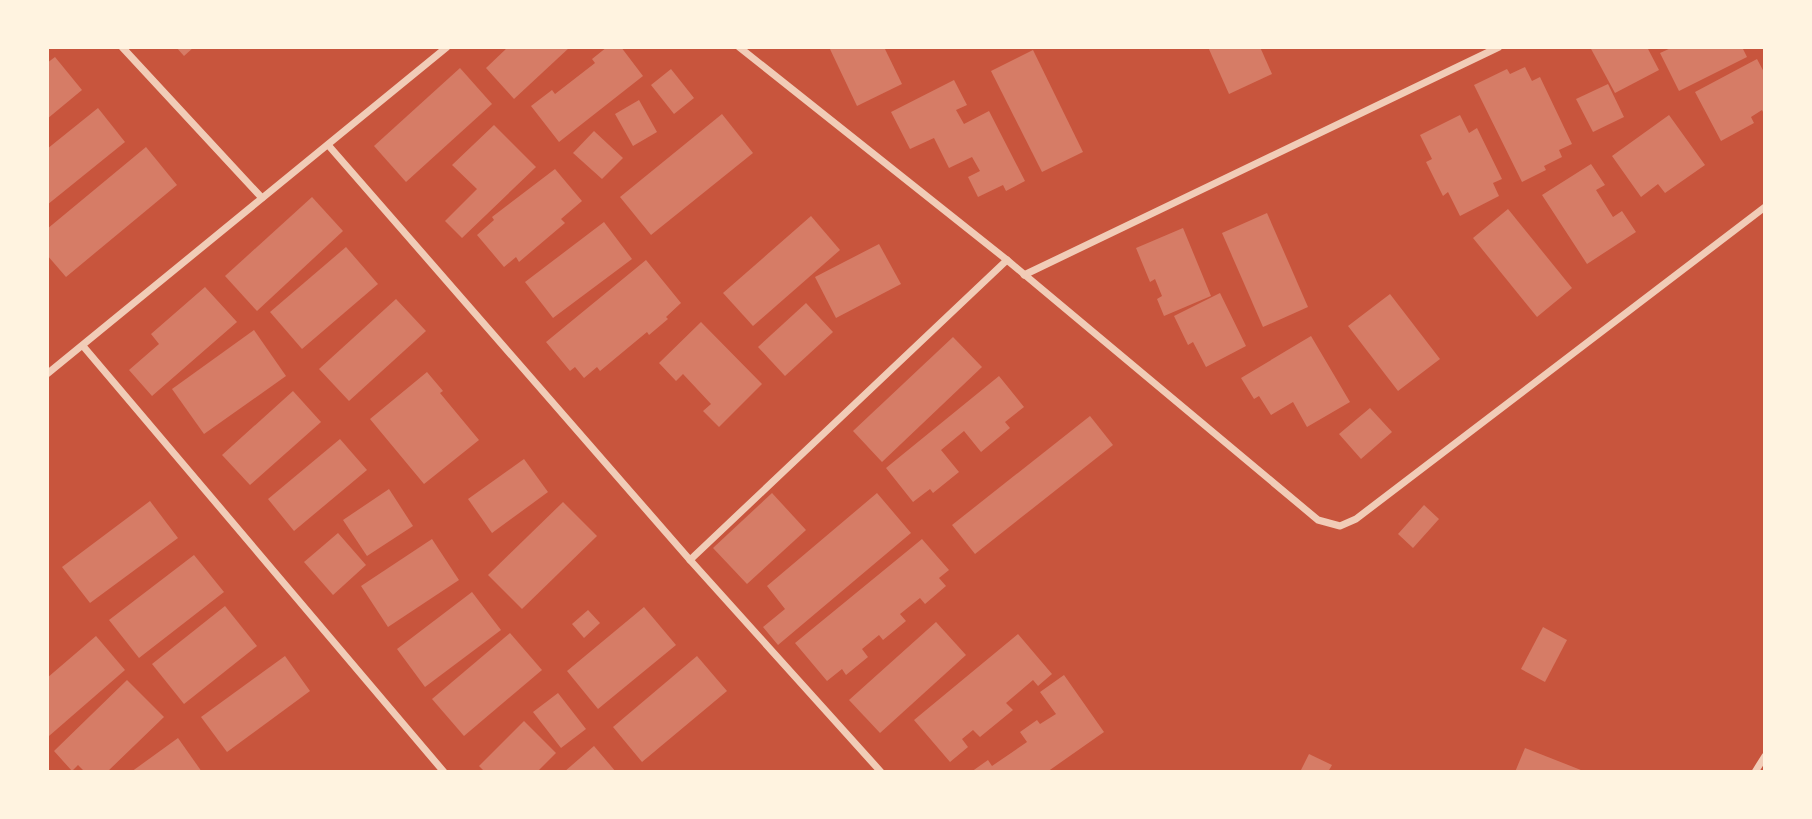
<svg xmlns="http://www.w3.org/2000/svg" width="1812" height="819" viewBox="0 0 1812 819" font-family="'Roboto Serif',serif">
  <rect width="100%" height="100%" fill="#c8553d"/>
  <g fill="#d67c66">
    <polygon points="176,47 194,47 184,56"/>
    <polygon points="508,47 570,47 514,99 486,68"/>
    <polygon points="607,47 621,47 643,76 559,142 531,106 552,90 555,94 595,63 592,59"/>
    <polygon points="829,47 884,47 902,84 857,106"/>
    <polygon points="1208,47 1260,47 1272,74 1229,94"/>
    <polygon points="1590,47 1647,47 1659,70 1615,93"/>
    <polygon points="1673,47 1742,47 1747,57 1679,91 1660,53"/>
    <polygon points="1033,50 1083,152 1042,172 991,71"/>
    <polygon points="55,57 82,90 47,119 47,63"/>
    <polygon points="1757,59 1765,74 1765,116 1762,110 1751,117 1754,123 1721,141 1695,92"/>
    <polygon points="1525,67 1532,81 1540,77 1572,144 1559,150 1562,157 1544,166 1546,170 1522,182 1474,85 1507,69 1510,74"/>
    <polygon points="460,68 492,104 406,182 374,146"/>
    <polygon points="671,69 694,98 674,114 651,85"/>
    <polygon points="954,80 967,105 956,110 964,124 989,111 1025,181 1006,191 1003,185 978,197 968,177 980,171 972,157 949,168 934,138 910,149 891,112"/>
    <polygon points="1608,84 1624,117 1593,132 1576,99"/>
    <polygon points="639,100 657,132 633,146 615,114"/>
    <polygon points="98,108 125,142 47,205 47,149"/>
    <polygon points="722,114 753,153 651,235 620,197"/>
    <polygon points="1460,115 1469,133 1477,128 1502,179 1493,183 1499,196 1460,216 1448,192 1443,196 1426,162 1432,159 1420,135"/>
    <polygon points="1669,115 1705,165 1665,193 1658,184 1641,197 1612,156"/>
    <polygon points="494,125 536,167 462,238 445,221 477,189 452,165"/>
    <polygon points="594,131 623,158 602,179 573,153"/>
    <polygon points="146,147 177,185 66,277 47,255 47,229"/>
    <polygon points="1591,164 1605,185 1596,190 1613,217 1622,211 1636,232 1587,264 1542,195"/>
    <polygon points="555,169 582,201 561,219 565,223 519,262 516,257 504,267 477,235 494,220 492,217"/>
    <polygon points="312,197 343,231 257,311 225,276"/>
    <polygon points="1508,209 1572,288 1537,317 1473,238"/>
    <polygon points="1267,213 1308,307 1263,327 1222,233"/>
    <polygon points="811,216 840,250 753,326 723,293"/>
    <polygon points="604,222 632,259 553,318 525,282"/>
    <polygon points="1183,228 1211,296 1164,316 1157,299 1162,296 1155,279 1150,282 1136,248"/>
    <polygon points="879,244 901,284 836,318 815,277"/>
    <polygon points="346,247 378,284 302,349 270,312"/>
    <polygon points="646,260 681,303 666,317 668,319 649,335 647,332 600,371 597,367 584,378 575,367 570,371 546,342"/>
    <polygon points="205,287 237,322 152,396 129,370 159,344 151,334"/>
    <polygon points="1220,293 1246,346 1206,367 1193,342 1188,345 1174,316"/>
    <polygon points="1390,294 1440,359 1398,391 1348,326"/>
    <polygon points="396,299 426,331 349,401 319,369"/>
    <polygon points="806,303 833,332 785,376 758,347"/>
    <polygon points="701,322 762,384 719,427 703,411 711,404 683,374 676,381 659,363"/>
    <polygon points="254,330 286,376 204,434 172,389"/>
    <polygon points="1311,336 1350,402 1307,427 1293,402 1271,415 1259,396 1254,399 1241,378"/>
    <polygon points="953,337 982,367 882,462 853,431"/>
    <polygon points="427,372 443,391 440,393 479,440 424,484 370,419"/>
    <polygon points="999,376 1024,407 1005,422 1010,428 981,452 964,431 941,450 959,472 933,493 930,489 913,502 886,468"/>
    <polygon points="293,391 321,422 250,485 222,455"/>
    <polygon points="1370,408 1392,432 1361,459 1339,434"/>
    <polygon points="1090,416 1113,445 975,554 952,525"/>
    <polygon points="340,439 367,470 294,531 268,499"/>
    <polygon points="524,459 548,492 492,533 468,499"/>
    <polygon points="389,489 413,526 367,556 343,520"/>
    <polygon points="772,493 806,530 747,584 713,548"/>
    <polygon points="877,493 911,533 778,645 763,627 785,609 767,586"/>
    <polygon points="150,501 178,538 90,603 62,567"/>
    <polygon points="563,502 597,536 522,609 488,575"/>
    <polygon points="1424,505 1439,519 1413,548 1398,534"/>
    <polygon points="338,533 366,565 333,595 304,562"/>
    <polygon points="432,539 459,580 388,627 361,586"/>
    <polygon points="922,539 949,570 939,578 946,586 925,604 920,598 900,614 906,621 883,640 879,635 862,649 868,657 846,675 842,669 827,681 795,643"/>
    <polygon points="194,555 224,592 139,658 109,620"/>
    <polygon points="472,592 501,630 425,687 397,649"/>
    <polygon points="225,606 257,646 184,704 152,664"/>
    <polygon points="644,607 676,645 598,709 567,671"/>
    <polygon points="588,610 600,623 584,638 572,624"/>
    <polygon points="936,622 966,655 880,733 849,700"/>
    <polygon points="1543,627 1567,640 1545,682 1521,669"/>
    <polygon points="510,633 542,670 464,736 432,699"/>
    <polygon points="1018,634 1052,674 1038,686 1033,680 1006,703 1013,710 980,737 973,730 962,739 968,747 950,762 914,720"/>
    <polygon points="96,636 125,670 49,736 47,678"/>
    <polygon points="285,656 310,691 227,752 201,717"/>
    <polygon points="697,656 727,691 642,762 613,727"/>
    <polygon points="1064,675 1104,732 1047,772 971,772 988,760 992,766 1027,742 1020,732 1037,720 1040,724 1056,714 1040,692"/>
    <polygon points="127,680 164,717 107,772 85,772 78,765 72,771 54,751"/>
    <polygon points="558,693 586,729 561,748 533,712"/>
    <polygon points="524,721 556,753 537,772 485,772 479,766"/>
    <polygon points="178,738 202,772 131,772"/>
    <polygon points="594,746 616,772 564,772"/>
    <polygon points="1525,748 1586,772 1515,772"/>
    <polygon points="1309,754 1332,765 1328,772 1300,772"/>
  </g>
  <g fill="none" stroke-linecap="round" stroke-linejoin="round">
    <g stroke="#f1ccb7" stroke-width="7">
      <polyline points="122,47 262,198"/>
      <polyline points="739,47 1007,260 1318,520 1340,526 1356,519 1765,207"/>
      <polyline points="329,146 690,560 881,772"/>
      <polyline points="1024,275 1499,47"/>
      <polyline points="83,346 444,772"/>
      <polyline points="47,374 447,47"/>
      <polyline points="690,560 1007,260"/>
      <polyline points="1755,772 1765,756"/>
    </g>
  </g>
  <rect width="1812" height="819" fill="none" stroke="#fff3e0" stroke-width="98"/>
</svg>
